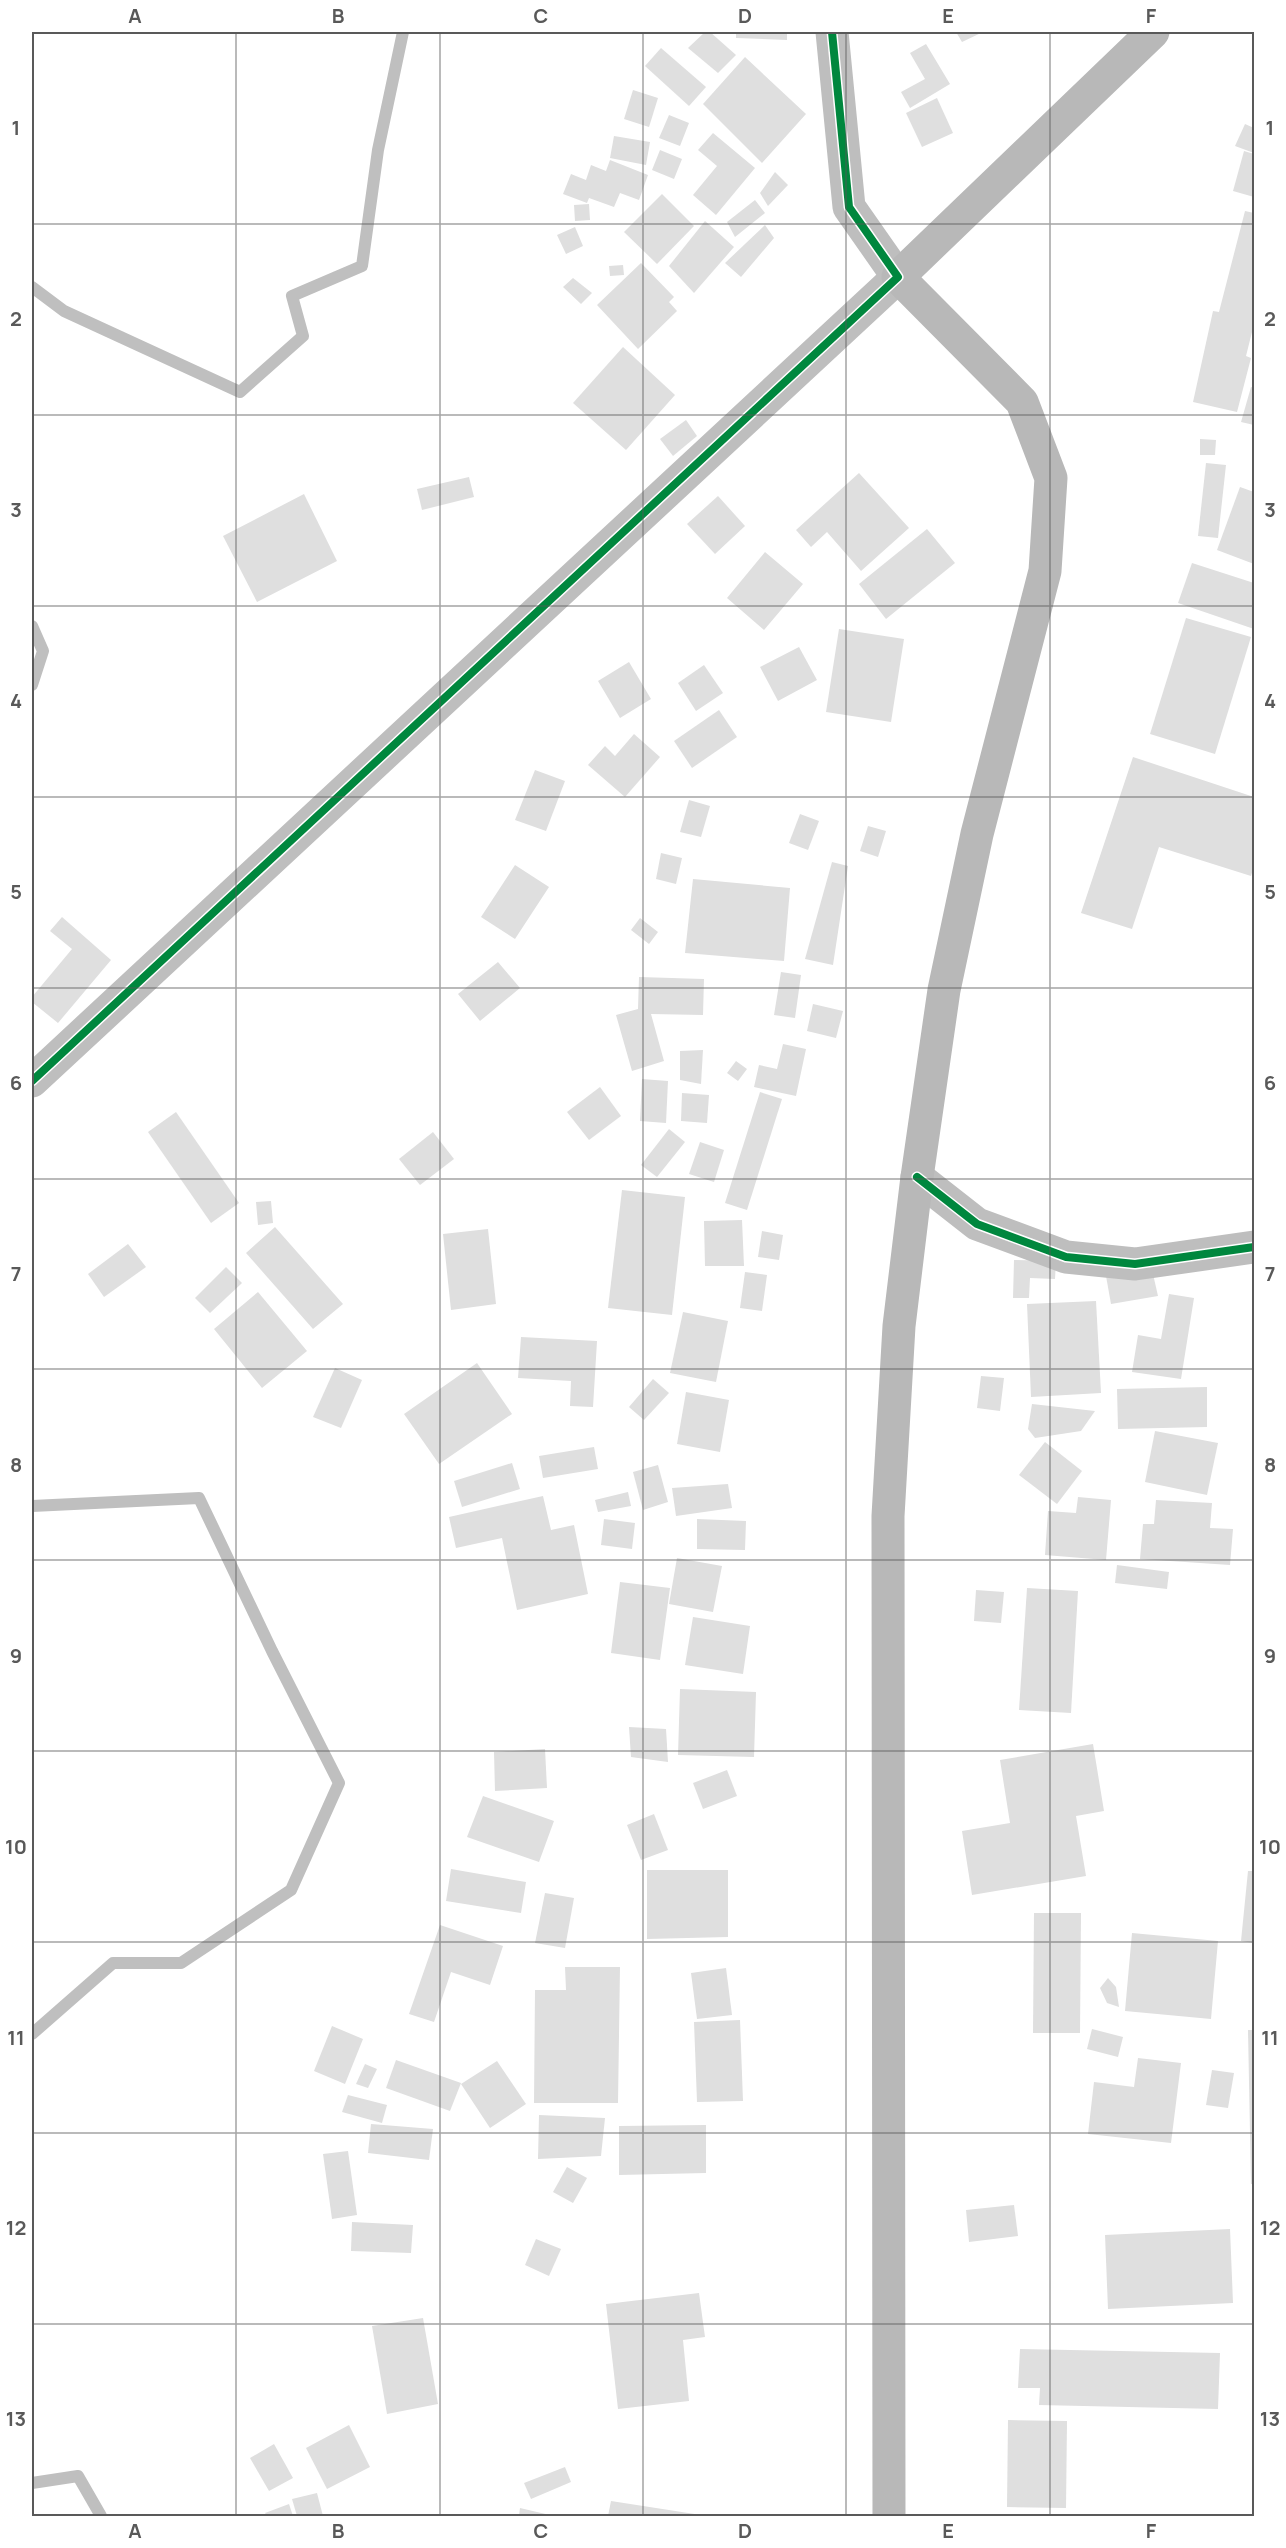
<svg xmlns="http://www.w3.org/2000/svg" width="1286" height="2548" viewBox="0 0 1286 2548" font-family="Manrope,sans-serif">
  <rect width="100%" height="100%" fill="#fff"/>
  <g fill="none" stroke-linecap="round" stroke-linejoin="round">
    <g stroke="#bfbfbf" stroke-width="12">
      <polyline points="32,287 64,311 240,392 303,336 292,296 362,266 378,150 403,32"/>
      <polyline points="32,626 43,651 32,685"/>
      <polyline points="32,1506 199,1498 272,1651 339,1783 291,1890 181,1963 113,1963 32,2034"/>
      <polyline points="32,2483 78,2476 101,2516"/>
    </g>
  </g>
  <g fill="#dfdfdf">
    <polygon points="705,32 710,32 736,55 718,73 688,48"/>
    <polygon points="736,32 787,32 787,40 736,38"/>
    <polygon points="956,32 983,32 962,42"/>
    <polygon points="926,44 950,84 910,108 901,92 925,79 910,53"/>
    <polygon points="661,48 706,87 689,106 645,66"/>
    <polygon points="745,57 806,114 762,163 703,104"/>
    <polygon points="633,90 658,98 649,127 624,119"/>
    <polygon points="937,98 953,133 922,147 906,113"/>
    <polygon points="669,115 689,123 680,146 659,138"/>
    <polygon points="1245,124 1254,128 1254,153 1235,146"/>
    <polygon points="713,133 755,168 716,215 693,195 717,166 698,150"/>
    <polygon points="614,136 650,142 646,165 610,158"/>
    <polygon points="660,150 682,159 674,179 652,170"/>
    <polygon points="1244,151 1254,154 1254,197 1233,191"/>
    <polygon points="610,160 648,175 639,200 620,193 614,207 589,198 587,203 563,194 571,174 586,180 591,165 606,171"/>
    <polygon points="775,172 788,185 768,206 760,193"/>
    <polygon points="662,194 694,226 657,264 624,232"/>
    <polygon points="755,200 765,213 735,237 727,222"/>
    <polygon points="589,204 590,220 575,221 574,205"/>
    <polygon points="1245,211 1254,213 1254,324 1246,356 1251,358 1237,412 1193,402 1213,311 1219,312"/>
    <polygon points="705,221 734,247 694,293 669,266"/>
    <polygon points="765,225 774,238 741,277 725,263"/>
    <polygon points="575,227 583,246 566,254 557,235"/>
    <polygon points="641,263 674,297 669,302 677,311 638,349 597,305"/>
    <polygon points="623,265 624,275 610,276 609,266"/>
    <polygon points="573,278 592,293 581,304 563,287"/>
    <polygon points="623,347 675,395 626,450 573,403"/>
    <polygon points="1251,387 1254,388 1254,425 1241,422"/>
    <polygon points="686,420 697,436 673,456 660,439"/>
    <polygon points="1200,439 1216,440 1215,455 1200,455"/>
    <polygon points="1206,463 1226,465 1218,538 1198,536"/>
    <polygon points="859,473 909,528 861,571 827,532 811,547 796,530"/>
    <polygon points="469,477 474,497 422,510 417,489"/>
    <polygon points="1240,487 1254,492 1254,564 1217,550"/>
    <polygon points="304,494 337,561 257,602 223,536"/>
    <polygon points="718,496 745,526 715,554 687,524"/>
    <polygon points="927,529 955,563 886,619 859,584"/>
    <polygon points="765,552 803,584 764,630 727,598"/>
    <polygon points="1192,563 1254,583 1254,629 1178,603"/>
    <polygon points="1186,618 1251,637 1215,754 1150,734"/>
    <polygon points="839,629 904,639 891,722 826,712"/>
    <polygon points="799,647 817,680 778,701 760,667"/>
    <polygon points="629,662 651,699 620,718 598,681"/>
    <polygon points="704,665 723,693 696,711 678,683"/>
    <polygon points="719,710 737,737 692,768 674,741"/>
    <polygon points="634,734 660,757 625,797 588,765 605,746 615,756"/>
    <polygon points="1133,757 1254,797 1254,866 1251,876 1159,847 1132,929 1081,913"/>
    <polygon points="535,770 565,781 546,831 515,820"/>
    <polygon points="689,800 710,806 701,837 680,832"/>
    <polygon points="800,814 819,821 808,850 789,843"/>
    <polygon points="868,826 886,831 878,857 860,851"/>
    <polygon points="661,853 682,858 676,884 656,879"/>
    <polygon points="832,862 848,866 833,965 805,959"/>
    <polygon points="515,865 549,887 515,939 481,917"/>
    <polygon points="693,879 790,888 784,961 685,953"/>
    <polygon points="62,917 111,960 58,1023 32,1002 32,997 72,949 50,931"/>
    <polygon points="640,918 658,932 649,944 631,930"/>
    <polygon points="498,962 520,988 480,1021 458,994"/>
    <polygon points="781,972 801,975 795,1018 774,1015"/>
    <polygon points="639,977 704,979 703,1015 651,1014 664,1061 632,1071 616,1015 638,1009"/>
    <polygon points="813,1004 843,1011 836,1038 807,1031"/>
    <polygon points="783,1044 806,1049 796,1096 754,1087 759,1065 777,1069"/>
    <polygon points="703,1050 701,1084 680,1080 680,1051"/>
    <polygon points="736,1061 747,1069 738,1081 727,1073"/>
    <polygon points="642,1079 668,1081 666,1123 640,1121"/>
    <polygon points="600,1087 621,1116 589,1140 567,1112"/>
    <polygon points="760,1092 782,1099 747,1210 725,1203"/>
    <polygon points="682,1093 709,1095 707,1123 681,1121"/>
    <polygon points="176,1112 239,1203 211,1223 148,1132"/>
    <polygon points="669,1129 685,1142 657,1177 641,1165"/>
    <polygon points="433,1132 454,1159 420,1185 399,1159"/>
    <polygon points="700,1142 724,1150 714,1182 689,1174"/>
    <polygon points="622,1190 685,1197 672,1315 608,1308"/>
    <polygon points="271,1201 273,1223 258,1225 256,1202"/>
    <polygon points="742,1220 744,1266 705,1266 704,1221"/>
    <polygon points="275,1227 343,1304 313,1329 246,1253"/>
    <polygon points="488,1229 496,1304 451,1310 443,1234"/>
    <polygon points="762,1231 783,1235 779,1260 758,1257"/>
    <polygon points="128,1244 146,1267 104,1297 88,1274"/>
    <polygon points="1014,1260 1056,1261 1055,1279 1030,1278 1029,1298 1013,1298"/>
    <polygon points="226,1267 242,1283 210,1313 195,1298"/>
    <polygon points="745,1272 767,1275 762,1311 740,1308"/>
    <polygon points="1153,1274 1158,1296 1111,1304 1106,1276"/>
    <polygon points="258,1292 307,1351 262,1388 214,1329"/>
    <polygon points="1169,1294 1194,1298 1181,1379 1132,1372 1138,1335 1161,1339"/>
    <polygon points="1096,1301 1101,1393 1031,1397 1027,1304"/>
    <polygon points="683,1312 728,1321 716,1382 670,1373"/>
    <polygon points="521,1337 597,1341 593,1407 570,1406 571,1381 518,1378"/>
    <polygon points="477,1363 512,1414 439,1464 404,1414"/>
    <polygon points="335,1368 362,1380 341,1428 313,1417"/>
    <polygon points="981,1376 1004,1378 1000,1411 977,1408"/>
    <polygon points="653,1379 669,1393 644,1420 629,1407"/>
    <polygon points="1207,1387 1207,1427 1118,1429 1117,1389"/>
    <polygon points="686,1392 729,1400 720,1452 677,1444"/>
    <polygon points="1032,1404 1095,1411 1081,1431 1035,1438 1028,1429"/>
    <polygon points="1155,1431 1218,1443 1207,1495 1145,1482"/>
    <polygon points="1045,1442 1082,1471 1057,1504 1019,1475"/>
    <polygon points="594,1447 598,1469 543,1478 539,1456"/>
    <polygon points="512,1463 520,1489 462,1507 454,1481"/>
    <polygon points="658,1465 668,1502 643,1510 633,1472"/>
    <polygon points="728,1484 732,1508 676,1516 672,1488"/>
    <polygon points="628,1492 631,1506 598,1512 595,1500"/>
    <polygon points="543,1496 551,1530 574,1525 588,1594 517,1610 502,1538 456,1548 449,1517"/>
    <polygon points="1078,1497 1111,1500 1106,1560 1045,1555 1048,1511 1076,1513"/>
    <polygon points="1156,1500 1212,1503 1210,1528 1233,1529 1230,1565 1140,1559 1143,1524 1154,1524"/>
    <polygon points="604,1519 635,1523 632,1549 601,1545"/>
    <polygon points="697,1519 746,1521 745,1550 697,1549"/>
    <polygon points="677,1558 722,1566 713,1612 669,1604"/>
    <polygon points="1117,1565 1169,1572 1167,1589 1115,1583"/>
    <polygon points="620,1582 670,1588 660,1660 611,1653"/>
    <polygon points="1027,1588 1078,1591 1071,1713 1019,1710"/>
    <polygon points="976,1590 1004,1592 1001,1623 974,1621"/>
    <polygon points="693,1617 750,1626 743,1674 685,1665"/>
    <polygon points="680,1689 756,1692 754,1757 678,1755"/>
    <polygon points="629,1727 666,1729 668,1762 631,1757"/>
    <polygon points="1093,1744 1104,1811 1076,1816 1086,1876 972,1895 962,1831 1010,1823 1000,1760"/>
    <polygon points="545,1749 547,1788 495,1791 494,1752"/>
    <polygon points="727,1770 737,1796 703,1809 693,1783"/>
    <polygon points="483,1796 554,1821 539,1862 467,1837"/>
    <polygon points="654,1814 668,1850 641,1860 627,1825"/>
    <polygon points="451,1869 526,1882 521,1913 446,1901"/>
    <polygon points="647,1870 728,1870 728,1937 647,1939"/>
    <polygon points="1248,1871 1254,1871 1254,1943 1241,1941"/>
    <polygon points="545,1893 574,1898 565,1948 535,1943"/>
    <polygon points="1034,1913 1081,1913 1080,2033 1033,2033"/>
    <polygon points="440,1925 503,1946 490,1985 451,1972 434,2022 409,2014"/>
    <polygon points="1132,1933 1218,1941 1211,2019 1125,2011"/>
    <polygon points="565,1967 620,1967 618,2103 534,2103 535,1990 566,1990"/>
    <polygon points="726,1968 732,2015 697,2019 691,1973"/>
    <polygon points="1108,1978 1116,1987 1119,2007 1107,2003 1100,1988"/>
    <polygon points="740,2020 743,2101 697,2102 694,2022"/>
    <polygon points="332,2026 363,2039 345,2084 314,2071"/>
    <polygon points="1092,2029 1123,2037 1118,2057 1087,2049"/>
    <polygon points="1248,2030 1254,2030 1254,2184 1251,2184"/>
    <polygon points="1138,2058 1181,2063 1171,2143 1088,2134 1094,2082 1134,2087"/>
    <polygon points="396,2060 461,2083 450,2111 386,2088"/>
    <polygon points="497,2061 526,2104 490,2128 461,2084"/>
    <polygon points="365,2064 377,2069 368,2088 356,2084"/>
    <polygon points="1212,2070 1234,2073 1228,2108 1206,2105"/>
    <polygon points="348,2095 387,2105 382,2123 342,2112"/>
    <polygon points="539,2115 605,2118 601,2156 538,2159"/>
    <polygon points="371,2124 433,2129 429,2160 368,2153"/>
    <polygon points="706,2125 706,2173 619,2175 619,2126"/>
    <polygon points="348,2151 357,2215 332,2219 323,2154"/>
    <polygon points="567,2167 587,2178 573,2203 553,2192"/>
    <polygon points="1014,2205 1018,2236 969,2242 966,2210"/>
    <polygon points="352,2222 413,2225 411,2253 351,2251"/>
    <polygon points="1230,2229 1233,2303 1108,2309 1105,2235"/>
    <polygon points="536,2239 561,2249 549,2276 525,2265"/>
    <polygon points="699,2293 705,2337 683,2340 689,2401 618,2409 606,2304"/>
    <polygon points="423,2318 438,2404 387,2414 372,2326"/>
    <polygon points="1020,2349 1220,2353 1218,2409 1039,2405 1040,2388 1018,2388"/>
    <polygon points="1008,2420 1067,2421 1066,2508 1007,2507"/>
    <polygon points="349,2425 370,2467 327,2489 306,2448"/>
    <polygon points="274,2444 293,2478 269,2491 250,2458"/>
    <polygon points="565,2467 571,2482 531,2499 524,2483"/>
    <polygon points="317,2493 323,2516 297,2516 292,2499"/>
    <polygon points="611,2501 701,2515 701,2516 608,2516"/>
    <polygon points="289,2504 293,2516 267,2516 265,2513"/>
    <polygon points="520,2508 554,2516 519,2516"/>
  </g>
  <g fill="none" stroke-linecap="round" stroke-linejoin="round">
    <g stroke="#bebebe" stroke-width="33">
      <polyline points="832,32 849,207 898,277"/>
      <polyline points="917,1177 977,1224 1066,1257 1135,1264 1254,1247"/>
    </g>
    <polyline stroke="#bebebe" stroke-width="33" points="32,1081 898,277"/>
    <polyline stroke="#b8b8b8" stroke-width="33" points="889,2516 888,1516 899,1326 917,1177 944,990 977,834 1045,571 1051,478 1022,402 898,277 1153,32"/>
    <g stroke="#fff" stroke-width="11">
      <g id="cycleway">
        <polyline points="32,1081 898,277 849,207 832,32"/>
        <polyline points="917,1177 977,1224 1066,1257 1135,1264 1254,1247"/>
      </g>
    </g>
    <use href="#cycleway" stroke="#00873e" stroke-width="8"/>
  </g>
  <path fill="none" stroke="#595959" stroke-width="1.5" stroke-opacity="0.55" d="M236,32V2516M440,32V2516M643,32V2516M846,32V2516M1050,32V2516M32,224H1254M32,415H1254M32,606H1254M32,797H1254M32,988H1254M32,1179H1254M32,1369H1254M32,1560H1254M32,1751H1254M32,1942H1254M32,2133H1254M32,2324H1254"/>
  <rect width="1286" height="2548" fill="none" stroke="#ffffff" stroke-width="66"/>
  <rect x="33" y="33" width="1220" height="2482" fill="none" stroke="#595959" stroke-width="2"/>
  <g font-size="20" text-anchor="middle" font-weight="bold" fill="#595959">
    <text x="135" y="23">A</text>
    <text x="338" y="23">B</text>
    <text x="541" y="23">C</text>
    <text x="745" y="23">D</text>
    <text x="948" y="23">E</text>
    <text x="1151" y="23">F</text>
    <text x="16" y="135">1</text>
    <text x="1270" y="135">1</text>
    <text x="16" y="326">2</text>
    <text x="1270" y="326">2</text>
    <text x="16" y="517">3</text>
    <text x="1270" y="517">3</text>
    <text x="16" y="708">4</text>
    <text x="1270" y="708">4</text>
    <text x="16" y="899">5</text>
    <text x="1270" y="899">5</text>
    <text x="16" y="1090">6</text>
    <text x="1270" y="1090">6</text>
    <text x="16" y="1281">7</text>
    <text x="1270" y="1281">7</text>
    <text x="16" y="1472">8</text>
    <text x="1270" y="1472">8</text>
    <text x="16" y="1663">9</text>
    <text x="1270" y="1663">9</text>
    <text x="16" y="1854">10</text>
    <text x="1270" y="1854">10</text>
    <text x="16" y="2045">11</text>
    <text x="1270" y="2045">11</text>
    <text x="16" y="2235">12</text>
    <text x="1270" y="2235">12</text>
    <text x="16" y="2426">13</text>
    <text x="1270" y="2426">13</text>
    <text x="135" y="2538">A</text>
    <text x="338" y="2538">B</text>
    <text x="541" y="2538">C</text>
    <text x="745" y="2538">D</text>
    <text x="948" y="2538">E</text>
    <text x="1151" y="2538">F</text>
  </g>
</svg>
